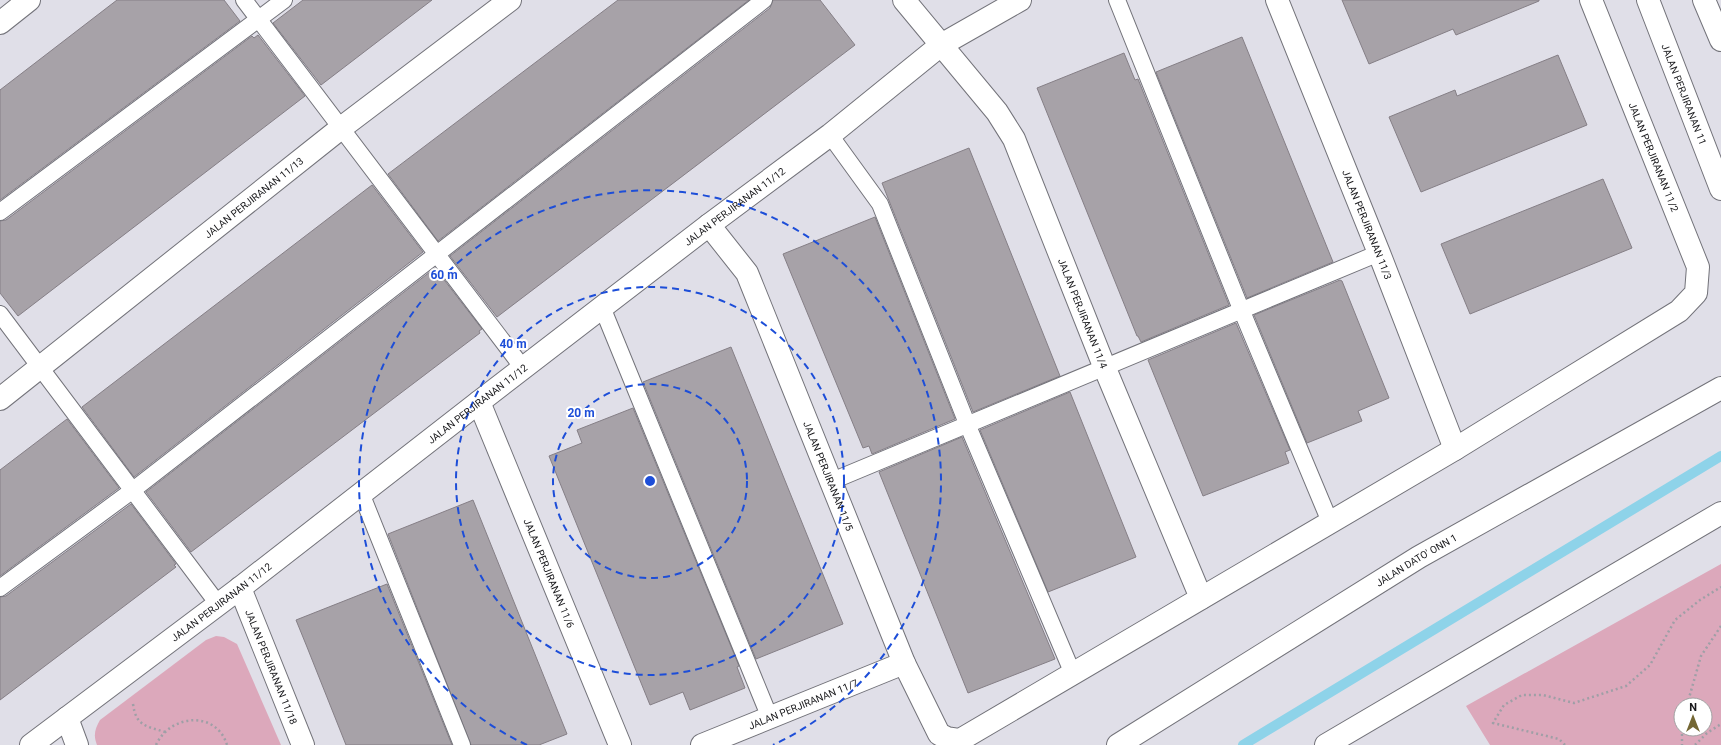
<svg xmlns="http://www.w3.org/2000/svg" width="1721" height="745" viewBox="0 0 1721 745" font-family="Roboto,sans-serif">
  <rect width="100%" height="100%" fill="#e0dfe8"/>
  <g fill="#dca8bb" fill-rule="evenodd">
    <path d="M1721,564V745H1490L1466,706ZM1681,705H1705V729H1681Z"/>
    <path d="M216,636L224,637L237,644L281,745H97C93,735 95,729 100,720L206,640Z"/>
  </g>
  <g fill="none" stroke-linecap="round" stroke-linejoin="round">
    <polyline stroke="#8ed3e9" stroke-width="10" points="1243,745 1721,456"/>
  </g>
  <g fill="#a7a2a8" stroke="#857f86">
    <polygon points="117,0 224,0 240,21 0,200 0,90"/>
    <polygon points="303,0 432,0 321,85 273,23"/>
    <polygon points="618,0 749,0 438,241 388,174"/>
    <polygon points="773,0 820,0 855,45 497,317 450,256 770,8"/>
    <polygon points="1342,0 1539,0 1539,1 1456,35 1453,29 1369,64"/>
    <polygon points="258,35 305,96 18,316 0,293 0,221 6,220 252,36 254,38"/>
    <polygon points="1242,37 1333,262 1247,298 1156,72"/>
    <polygon points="1124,53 1135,80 1138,79 1229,305 1141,342 1138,336 1137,336 1037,88"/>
    <polygon points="1558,55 1587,125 1421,192 1389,117 1455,90 1457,96"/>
    <polygon points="969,148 1060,376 973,412 882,183"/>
    <polygon points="1603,179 1632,248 1470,314 1441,244"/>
    <polygon points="372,185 423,252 134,477 82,407"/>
    <polygon points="875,217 955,419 872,454 869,446 863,448 783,254"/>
    <polygon points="435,268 482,329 479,331 480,333 191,552 146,492"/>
    <polygon points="1340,280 1342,281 1389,398 1358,411 1362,421 1307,443 1254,315"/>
    <polygon points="1236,323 1290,450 1285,452 1289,463 1203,496 1148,360"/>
    <polygon points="731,347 843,624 756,659 643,382"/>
    <polygon points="1070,392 1136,557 1048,592 980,430"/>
    <polygon points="633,408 739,666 737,667 745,688 690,710 683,692 650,705 549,456 582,443 577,430"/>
    <polygon points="67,419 119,488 0,576 0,470"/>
    <polygon points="962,437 1055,659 968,693 879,472"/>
    <polygon points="473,500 567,734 539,745 471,745 388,534"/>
    <polygon points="131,504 176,564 174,565 176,567 0,700 0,597 6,596"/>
    <polygon points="387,584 452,745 346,745 307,647 296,620"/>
  </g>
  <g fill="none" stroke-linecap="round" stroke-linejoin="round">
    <g stroke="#73737a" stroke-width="18">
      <g id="service">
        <polyline points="244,0 523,368"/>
        <polyline points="1117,0 1241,309 1330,522"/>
        <polyline points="830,135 880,204 968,426 1073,674"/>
        <polyline points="0,212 284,0"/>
        <polyline points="602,307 770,718"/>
        <polyline points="0,314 218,604"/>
        <polyline points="832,481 1379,253"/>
        <polyline points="361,493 462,745"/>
        <polyline points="0,588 133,490 764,0"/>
      </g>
    </g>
    <g stroke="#73737a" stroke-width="24">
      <g id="minor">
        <path id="s1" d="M904,0L997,112L1014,139L1104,366L1201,598"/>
        <path id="s2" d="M1277,0L1379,253L1455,449"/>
        <path id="s3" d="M1648,0L1721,189"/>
        <polyline points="1704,0 1721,40"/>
        <polyline points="0,23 29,0"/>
        <path id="s4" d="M709,225L747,273L904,663L939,734L947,738L960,740L1455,449L1679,311L1696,293L1698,267L1591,0"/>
        <path id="s5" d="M0,399L341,128L510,0"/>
        <path id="s6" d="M479,402L620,745"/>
        <path id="s7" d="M240,588L303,745"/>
        <polyline points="67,718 77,745"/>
        <path id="s8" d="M31,745L240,588L479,402L709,225L830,135L941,45L1020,0"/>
        <path id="s9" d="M702,745L904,663"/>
      </g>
    </g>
    <g stroke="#73737a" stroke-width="24">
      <g id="primary">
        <path id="s10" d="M1118,745L1419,557L1721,388"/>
        <polyline points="1326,745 1721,513"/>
      </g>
    </g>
    <g stroke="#9f9fa6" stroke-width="2.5" stroke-dasharray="2 3" stroke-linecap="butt">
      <path d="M133,704C136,726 146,726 165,732"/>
      <polyline points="1687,705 1701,656 1721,626"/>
      <polyline points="1682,729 1682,745"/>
      <path d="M156,745C171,713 217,711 227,745"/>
      <polyline points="1565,745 1559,739 1493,723 1504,705 1522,695 1543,695 1574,703 1626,686 1650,665 1675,620 1700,600 1721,587"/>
      <polyline points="1695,745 1707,733 1721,724"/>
    </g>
    <use href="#service" stroke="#fff" stroke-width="16"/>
    <use href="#minor" stroke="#fff" stroke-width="22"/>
    <use href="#primary" stroke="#fff" stroke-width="22"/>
  </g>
  <g fill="none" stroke="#1d4ed8" stroke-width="2" stroke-dasharray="7 5">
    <circle cx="650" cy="481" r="97"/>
    <circle cx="650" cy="481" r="194"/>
    <path d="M527 745A291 291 0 1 1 773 745"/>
  </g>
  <g text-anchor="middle" stroke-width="4" stroke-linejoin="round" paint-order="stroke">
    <g font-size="10" fill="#17171a" stroke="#fff">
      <text dy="4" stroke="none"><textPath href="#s3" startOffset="101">JALAN PERJIRANAN 11</textPath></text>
      <text transform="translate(1654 157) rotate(68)" y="4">JALAN PERJIRANAN 11/2</text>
      <text dy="4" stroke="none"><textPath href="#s5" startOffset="324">JALAN PERJIRANAN 11/13</textPath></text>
      <text dy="4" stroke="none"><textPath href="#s8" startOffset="886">JALAN PERJIRANAN 11/12</textPath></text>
      <text dy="4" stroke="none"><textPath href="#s2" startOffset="242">JALAN PERJIRANAN 11/3</textPath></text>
      <text dy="4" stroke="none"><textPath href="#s1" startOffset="365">JALAN PERJIRANAN 11/4</textPath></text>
      <text dy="4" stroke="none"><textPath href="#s8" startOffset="562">JALAN PERJIRANAN 11/12</textPath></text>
      <text dy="4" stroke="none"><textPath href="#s4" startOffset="280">JALAN PERJIRANAN 11/5</textPath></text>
      <text dy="4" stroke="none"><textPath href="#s10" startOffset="351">JALAN DATO' ONN 1</textPath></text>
      <text dy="4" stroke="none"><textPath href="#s6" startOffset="185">JALAN PERJIRANAN 11/6</textPath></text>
      <text dy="4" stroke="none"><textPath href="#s8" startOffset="238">JALAN PERJIRANAN 11/12</textPath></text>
      <text dy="4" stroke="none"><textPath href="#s7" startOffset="85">JALAN PERJIRANAN 11/18</textPath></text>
      <text dy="4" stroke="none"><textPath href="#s9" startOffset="109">JALAN PERJIRANAN 11/7</textPath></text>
    </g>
  </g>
  <circle cx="650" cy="481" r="6" fill="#1d4ed8" stroke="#fff" stroke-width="2"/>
  <g font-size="12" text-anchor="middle" font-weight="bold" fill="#1d4ed8" stroke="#fff" stroke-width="4" stroke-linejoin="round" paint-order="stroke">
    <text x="444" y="279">60 m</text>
    <text x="513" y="348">40 m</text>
    <text x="581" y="417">20 m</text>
  </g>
  <g transform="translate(1693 717)"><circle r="19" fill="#ffffff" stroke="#a2a2a3"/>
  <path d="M0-3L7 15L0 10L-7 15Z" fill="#746734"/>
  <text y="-6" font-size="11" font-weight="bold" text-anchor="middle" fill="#17171a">N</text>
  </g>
</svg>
